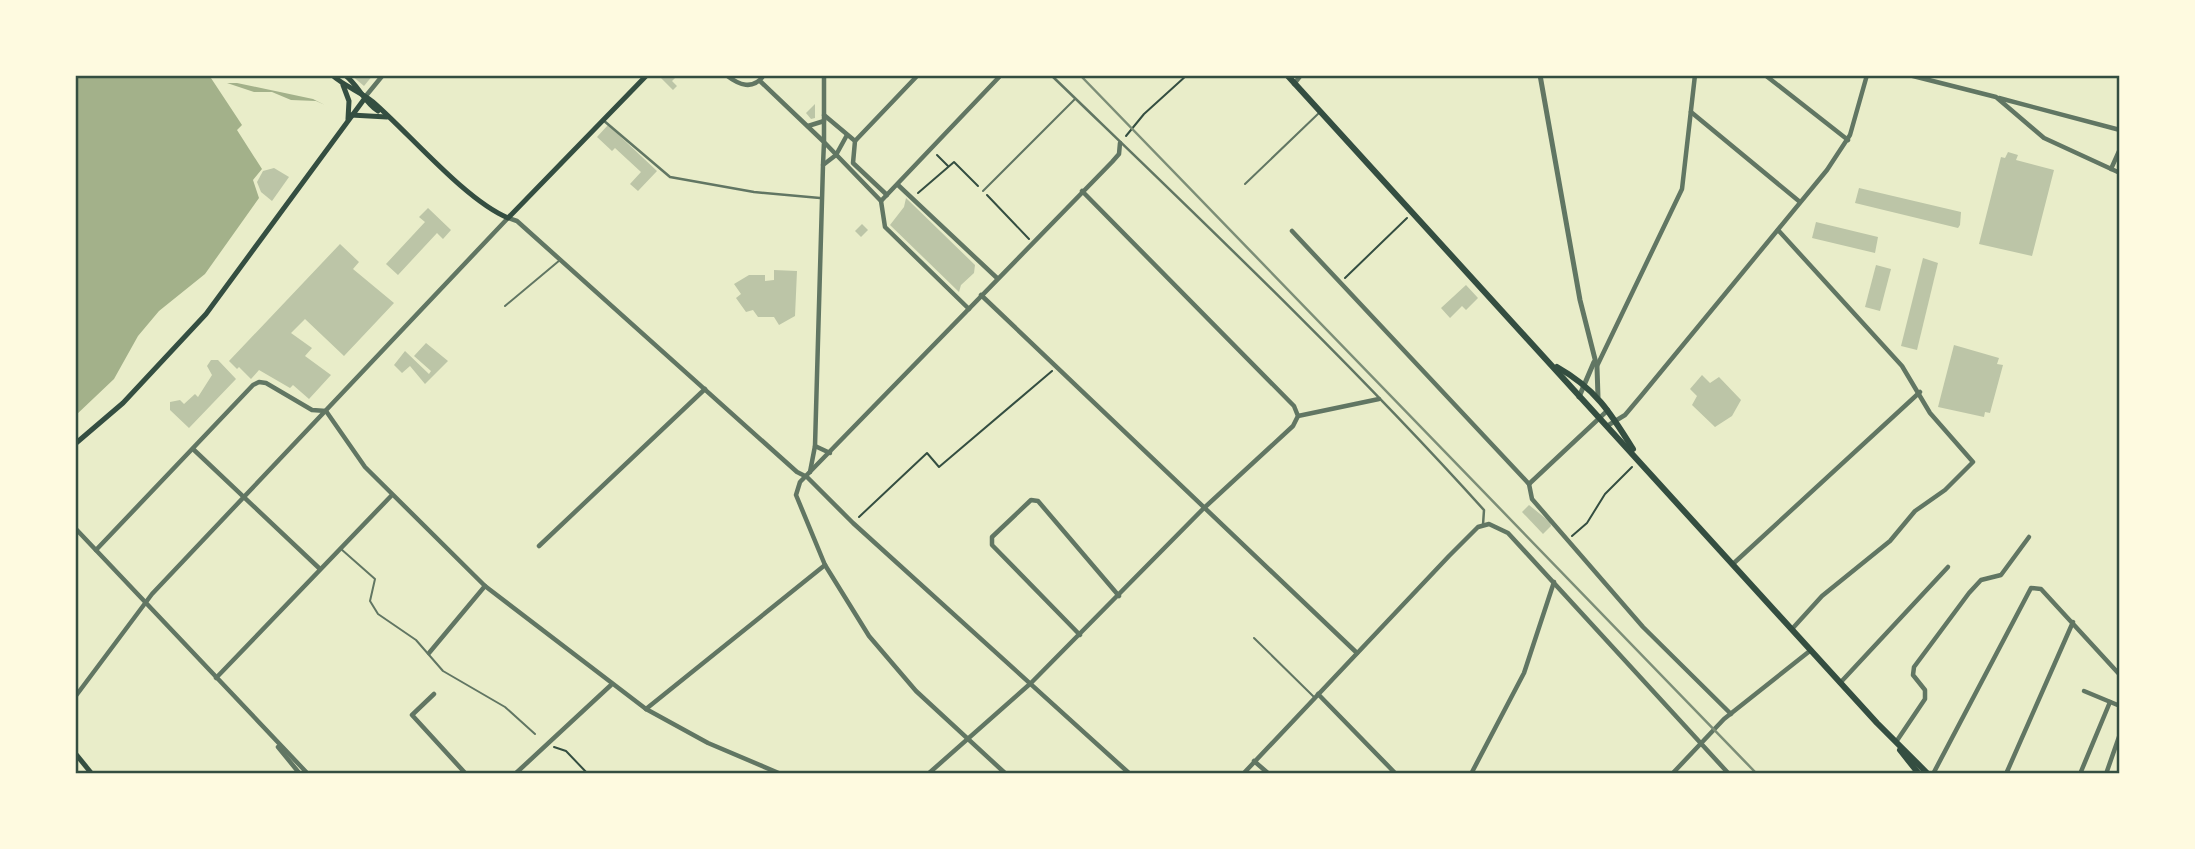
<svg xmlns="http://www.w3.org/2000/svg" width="2195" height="849" viewBox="0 0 2195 849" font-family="Lato,sans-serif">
  <rect width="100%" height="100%" fill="#e9edc9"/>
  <g fill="#a3b18a">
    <polygon points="75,75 209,75 242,125 237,130 262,169 253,180 259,198 205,274 159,311 138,336 114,379 75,416"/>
    <polygon points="227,83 237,83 313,99 325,105 316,101 291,100 272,92 254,92"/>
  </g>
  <g fill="#bcc5a7">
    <polygon points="351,75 373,75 364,86"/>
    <polygon points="658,75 678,75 672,81 677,86 673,90"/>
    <polygon points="815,104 815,118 811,119 806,113"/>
    <polygon points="608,125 657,171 638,191 630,184 641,172 615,148 612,151 597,137"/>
    <polygon points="2008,152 2018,155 2016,160 2054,170 2032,256 1979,244 2001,157 2005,158"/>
    <polygon points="274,168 289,177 272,201 261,192 257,182 263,171"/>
    <polygon points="1859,188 1961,212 1960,225 1958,228 1855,203"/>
    <polygon points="906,198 975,265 974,273 961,285 959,292 890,225 904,207"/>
    <polygon points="428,208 451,230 443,239 437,233 398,275 386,264 425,222 419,217"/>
    <polygon points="1816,222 1878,237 1875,253 1812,238"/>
    <polygon points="862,224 868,230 861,237 855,231"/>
    <polygon points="340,244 359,262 353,269 394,303 344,356 305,319 291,333 312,348 305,356 331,375 309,399 293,385 290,388 259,370 251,379 239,367 237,369 229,361"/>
    <polygon points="1923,258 1938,263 1917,350 1901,346"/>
    <polygon points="1876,265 1891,269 1880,311 1865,307"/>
    <polygon points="774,270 797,271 795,316 779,325 774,317 758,317 753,310 746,312 736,298 741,294 734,284 749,275 765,275 765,281 774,280"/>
    <polygon points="1466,285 1478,298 1466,310 1462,306 1450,318 1441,308"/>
    <polygon points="426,343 448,361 425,384 410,366 402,373 394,365 405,351 429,374 431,371 414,356"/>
    <polygon points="1954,345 1999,358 1997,364 2003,365 1990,413 1985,412 1984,417 1938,407"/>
    <polygon points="211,360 218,360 236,379 189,428 170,410 170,402 180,400 184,404 195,394 198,397 212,375 207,366"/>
    <polygon points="1702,375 1710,383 1719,377 1741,400 1732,416 1715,427 1692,405 1697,396 1690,389"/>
    <polygon points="1529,505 1550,522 1551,526 1543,534 1522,512"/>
  </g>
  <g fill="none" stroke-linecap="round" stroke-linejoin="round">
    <g stroke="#344e41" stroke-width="2">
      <polyline points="1126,136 1144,114 1187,75"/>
      <polyline points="937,155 948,166"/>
      <polyline points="918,193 954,162 978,186"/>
      <polyline points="987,195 1029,239"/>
      <polyline points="1345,278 1407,218"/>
      <polyline points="859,517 927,453 939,467 1052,371"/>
      <polyline points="1572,536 1587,523 1605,494 1632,467"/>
      <polyline points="554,747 566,751 588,774"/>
    </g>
    <g stroke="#617663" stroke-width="2">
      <polyline points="1245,184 1320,112"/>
      <polyline points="983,191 1075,99"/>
      <polyline points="505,306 560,260"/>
      <polyline points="341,549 375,579 370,601 378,614 416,640 443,671 505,707 535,734"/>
      <polyline points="1254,638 1314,697"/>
    </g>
    <g stroke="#617663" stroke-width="2.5">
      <path d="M1051,75C1198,217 1347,358 1484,510L1483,525"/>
      <polyline points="603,120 670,177 754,192 820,198"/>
    </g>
    <g stroke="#617663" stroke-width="4.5">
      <path d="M726,75C739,85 753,91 764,75"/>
      <polyline points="824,75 824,142 881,201 885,227 969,309"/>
      <polyline points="1765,75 1848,140"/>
      <polyline points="1909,75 1996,97 2044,138 2120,173"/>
      <polyline points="760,81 824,142 823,165"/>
      <polyline points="1294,84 1301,75"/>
      <polyline points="365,97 383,75"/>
      <polyline points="1999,98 2120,130"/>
      <polyline points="1691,112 1800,202"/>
      <polyline points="824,115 855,141 853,163 887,195"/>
      <polyline points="808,126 824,121"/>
      <polyline points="855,141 918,75"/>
      <polyline points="836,155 847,135"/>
      <polyline points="2111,169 2120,149"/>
      <polyline points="898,185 997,278"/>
      <polyline points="881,201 1001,75"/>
      <polyline points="1778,230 1902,366 1930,413 1973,462 1945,490 1915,511 1890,541 1822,596 1792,629"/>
      <polyline points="1292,231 1529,484"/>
      <polyline points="981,295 1357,653"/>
      <polyline points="1597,366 1682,189 1695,75"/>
      <polyline points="1298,416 1379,399"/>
      <polyline points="1607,426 1625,415 1641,396 1827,170 1850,135 1867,75"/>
      <polyline points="815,446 830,453"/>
      <polyline points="193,449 320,569"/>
      <polyline points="810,472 815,446 823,165 836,155"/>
      <polyline points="1529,484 1532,499 1643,627 1731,714"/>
      <polyline points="1529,484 1608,410"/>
      <polyline points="75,528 308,774"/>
      <polyline points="539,546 705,389"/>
      <polyline points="96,550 253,385 259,382 266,383 312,410 326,411 365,467 485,586 646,709 708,743 781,774"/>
      <polyline points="1734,563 1920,392"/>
      <polyline points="1080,635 992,545 992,537 1031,500 1038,501 1119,596"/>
      <polyline points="429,653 485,586"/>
      <polyline points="216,678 392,495"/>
      <polyline points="1840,683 1948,567"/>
      <polyline points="2084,691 2120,706"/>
      <polyline points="434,694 412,715 466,774"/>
      <polyline points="1318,694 1396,774"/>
      <polyline points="75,697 152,594 508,218 517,221 797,472 807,477 853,523 1130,774"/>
      <polyline points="646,709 825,565"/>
      <polyline points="1896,742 1925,699 1925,690 1913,675 1914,667 1969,593 1981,580 2001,575 2029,537"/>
      <polyline points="278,747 300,774"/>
      <polyline points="1254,761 1269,774"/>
      <polyline points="515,774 611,685"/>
      <polyline points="928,774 1031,683 1203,509 1293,426 1298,416 1294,406 1082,191"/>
      <polyline points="1006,774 916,691 869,636 825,565 796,495 800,482 1112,162 1119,154 1120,143"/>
      <polyline points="1243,774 1449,556 1478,527 1489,524 1508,533 1729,774"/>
      <polyline points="1471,774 1524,673 1554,582"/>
      <polyline points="1672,774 1724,719 1811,650"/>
      <polyline points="1933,774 2031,588 2041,589 2120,675"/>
      <polyline points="2006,774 2073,622"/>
      <polyline points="2080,774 2110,702"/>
      <polyline points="2106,774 2120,734"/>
    </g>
    <g stroke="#617663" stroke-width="5">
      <polyline points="1540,75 1580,300 1597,367 1598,397"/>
      <polyline points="1579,397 1594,362"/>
    </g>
    <g stroke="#344e41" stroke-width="5">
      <path d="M332,75C344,86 361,92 373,102C410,134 465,200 508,218L647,75"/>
      <path d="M345,75C359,86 364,102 378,111"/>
      <polyline points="343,85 349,101 348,119"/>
      <polyline points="351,115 387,117"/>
      <polyline points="75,444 123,403 206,314 365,98"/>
      <polyline points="75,753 92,774"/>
    </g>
    <g stroke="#344e41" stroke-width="6">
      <polyline points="1287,75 1877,723 1928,774"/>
      <path d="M1557,367C1596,389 1610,412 1633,449"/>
      <polyline points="1900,750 1919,774"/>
    </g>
    <polyline stroke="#7c8e77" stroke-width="2.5" points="1080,75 1757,774"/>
  </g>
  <rect width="2195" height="849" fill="none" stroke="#fefae0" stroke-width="154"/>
  <rect x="77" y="77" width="2041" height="695" fill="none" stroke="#344e41" stroke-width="2.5"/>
</svg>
